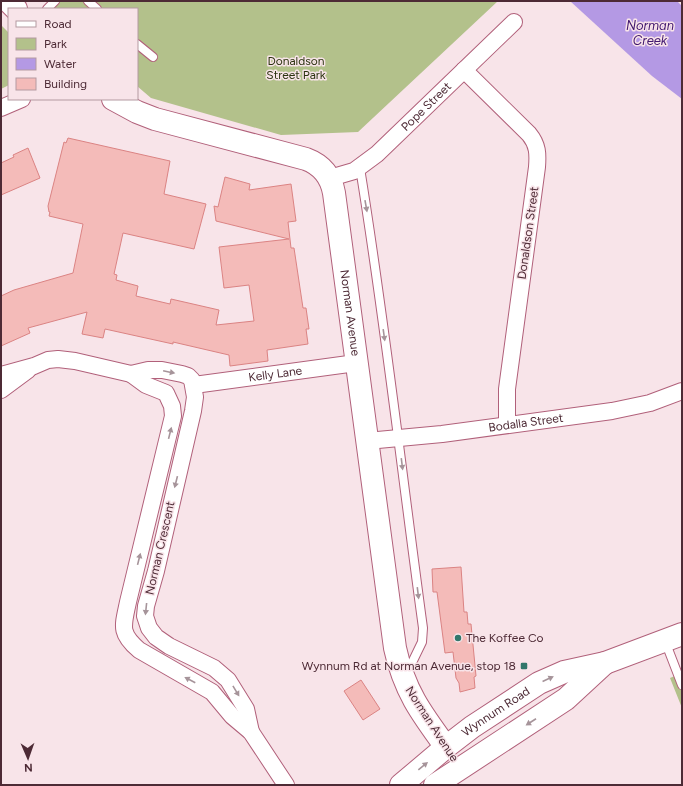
<svg xmlns="http://www.w3.org/2000/svg" width="683" height="786" viewBox="0 0 683 786" font-family="Figtree,sans-serif">
  <rect width="100%" height="100%" fill="#f8e4e9"/>
  <g fill="#b3c18b">
    <polygon points="46,1 498,1 358,132 281,135 151,98 137,86 137,9 53,9"/>
    <polygon points="1,25 9,33 9,85 1,89"/>
    <polygon points="682,673 682,708 670,678"/>
  </g>
  <polygon fill="#b499e4" points="570,1 677,1 682,6 682,99 652,76"/>
  <g fill="#f4bbb9" stroke="#db8383">
    <polygon points="68,138 170,161 164,194 206,204 194,249 123,233 114,274 117,275 116,280 138,286 136,296 170,304 171,299 219,310 216,325 254,321 249,285 224,288 219,247 289,239 216,221 214,206 218,207 225,177 250,184 249,190 291,184 296,221 288,222 291,248 294,248 303,308 306,308 309,329 306,329 308,344 267,350 268,361 230,366 229,355 173,342 173,344 105,329 103,338 82,334 87,312 28,328 30,333 1,346 1,296 14,290 73,273 83,224 49,216 50,212 49,212 48,206 64,142 66,143"/>
    <polygon points="28,148 40,178 1,195 1,163 14,157 13,155"/>
    <polygon points="461,567 464,612 467,612 468,624 471,624 476,676 474,677 475,688 460,692 459,683 456,678 453,652 445,653 437,592 433,592 432,569"/>
    <polygon points="361,680 380,709 363,720 344,691"/>
  </g>
  <g fill="none" stroke-linecap="round" stroke-linejoin="round">
    <g stroke="#b1607a" stroke-width="10">
      <g id="lane">
        <polyline points="88,1 97,9"/>
        <polyline points="47,9 55,1"/>
        <polyline points="137,44 153,57"/>
        <path d="M360,168C385,321 402,475 423,628L422,642L407,673"/>
        <polyline points="665,641 682,685"/>
      </g>
    </g>
    <g stroke="#b1607a" stroke-width="18">
      <g id="street">
        <path d="M464,70L529,134C538,145 538,154 537,167L507,389V425"/>
        <polyline points="1,108 22,99"/>
        <path id="s1" d="M330,178L354,171L377,154L514,22"/>
        <path d="M131,374L146,385L166,393L172,406L173,416L128,602C123,626 119,633 139,650L212,692L232,716L251,732L286,785"/>
        <polyline points="1,375 34,366 48,360 58,359 75,361 131,374 148,370 162,370 182,374 188,376 192,380 195,397 193,411 156,571 146,606 145,616 149,628 156,637 169,646 214,668 228,680 246,709 251,732"/>
        <path id="s2" d="M194,385L356,363"/>
        <polyline points="1,390 28,370"/>
        <path id="s3" d="M367,441L442,434L612,411L650,403L682,391"/>
      </g>
    </g>
    <g stroke="#b1607a" stroke-width="24">
      <g id="secondary">
        <polyline points="8,1 16,9"/>
        <path id="s4" d="M113,99L137,112L155,119L306,159C322,165 331,176 334,193L395,648C404,690 421,713 446,747"/>
      </g>
    </g>
    <g stroke="#b1607a" stroke-width="24">
      <g id="primary">
        <path id="s5" d="M401,785L446,747L472,727L539,683L564,672L605,663L682,634"/>
        <polyline points="435,785 566,699 605,663"/>
      </g>
    </g>
    <use href="#lane" stroke="#fff" stroke-width="8"/>
    <use href="#street" stroke="#fff" stroke-width="16"/>
    <use href="#secondary" stroke="#fff" stroke-width="22"/>
    <use href="#primary" stroke="#fff" stroke-width="22"/>
  </g>
  <defs><path id="oneway-solid" d="M-6-.8H1V-3.2L6.5 0L1 3.2V.8H-6Z"/></defs>
  <g fill="#a6949a">
    <use href="#oneway-solid" transform="translate(366 206) rotate(80)"/>
    <use href="#oneway-solid" transform="translate(384 335) rotate(82)"/>
    <use href="#oneway-solid" transform="translate(169 372) rotate(12)"/>
    <use href="#oneway-solid" transform="translate(170 433) rotate(-76)"/>
    <use href="#oneway-solid" transform="translate(402 464) rotate(83)"/>
    <use href="#oneway-solid" transform="translate(176 482) rotate(104)"/>
    <use href="#oneway-solid" transform="translate(139 559) rotate(-76)"/>
    <use href="#oneway-solid" transform="translate(418 593) rotate(83)"/>
    <use href="#oneway-solid" transform="translate(146 609) rotate(96)"/>
    <use href="#oneway-solid" transform="translate(548 679) rotate(-25)"/>
    <use href="#oneway-solid" transform="translate(190 680) rotate(-152)"/>
    <use href="#oneway-solid" transform="translate(236 691) rotate(59)"/>
    <use href="#oneway-solid" transform="translate(531 722) rotate(147)"/>
    <use href="#oneway-solid" transform="translate(423 766) rotate(-39)"/>
  </g>
  <g fill="#32776b" stroke="#f8e4e9" stroke-width="1.5">
    <circle cx="458" cy="638" r="4"/>
    <rect x="520" y="662" width="8" height="8" rx="2"/>
  </g>
  <g text-anchor="middle" stroke-width="3" stroke-linejoin="round" paint-order="stroke">
    <g font-size="12" fill="#2b330f" stroke="#f8e4e9">
      <text x="296" y="65">Donaldson<tspan x="296" dy="14">Street Park</tspan></text>
    </g>
    <g font-size="12" fill="#4d2a35" stroke="#f8e4e9">
      <text dy="4" stroke="none"><textPath href="#s1" startOffset="122">Pope Street</textPath></text>
      <text transform="translate(528 233) rotate(-82)" y="4">Donaldson Street</text>
      <text dy="4" stroke="none"><textPath href="#s4" startOffset="370">Norman Avenue</textPath></text>
      <text dy="4" stroke="none"><textPath href="#s2" startOffset="82">Kelly Lane</textPath></text>
      <text dy="4" stroke="none"><textPath href="#s3" startOffset="160">Bodalla Street</textPath></text>
      <text transform="translate(160 548) rotate(-77)" y="4">Norman Crescent</text>
      <text dy="4" stroke="none"><textPath href="#s5" startOffset="120">Wynnum Road</textPath></text>
      <text transform="translate(432 724) rotate(57)" y="4">Norman Avenue</text>
    </g>
    <g font-size="12" fill="#4d2a35" stroke="#f8e4e9" text-anchor="start">
      <text x="466" y="642">The Koffee Co</text>
      <text x="516" y="670" text-anchor="end">Wynnum Rd at Norman Avenue, stop 18</text>
    </g>
    <g font-size="13" font-style="italic" fill="#41176f" stroke="#f8e4e9">
      <text x="650" y="30">Norman<tspan x="650" dy="15">Creek</tspan></text>
    </g>
  </g>
  <rect width="683" height="786" fill="none" stroke="#4d2a35" stroke-width="4"/>
  <rect x="8" y="8" width="130" height="92" fill="#f8e4e9" stroke="#b49aa1"/>
  <rect x="16" y="21" width="20" height="6" fill="#ffffff" stroke="#b49aa1"/>
  <text x="44" y="28" font-size="12" fill="#4d2a35">Road</text>
  <rect x="16" y="38" width="20" height="12" fill="#b3c18b" stroke="#b49aa1"/>
  <text x="44" y="48" font-size="12" fill="#4d2a35">Park</text>
  <rect x="16" y="58" width="20" height="12" fill="#b499e4" stroke="#b49aa1"/>
  <text x="44" y="68" font-size="12" fill="#4d2a35">Water</text>
  <rect x="16" y="78" width="20" height="12" fill="#f4bbb9" stroke="#b49aa1"/>
  <text x="44" y="88" font-size="12" fill="#4d2a35">Building</text>
  <g transform="translate(28 758) rotate(178)" stroke="#f8e4e9" stroke-width="3" paint-order="stroke">
  <path d="M0-3L7 15L0 10L-7 15Z" fill="#4d2a35"/>
  <text y="-6" font-size="11" font-weight="bold" text-anchor="middle" fill="#4d2a35">N</text>
  </g>
</svg>
